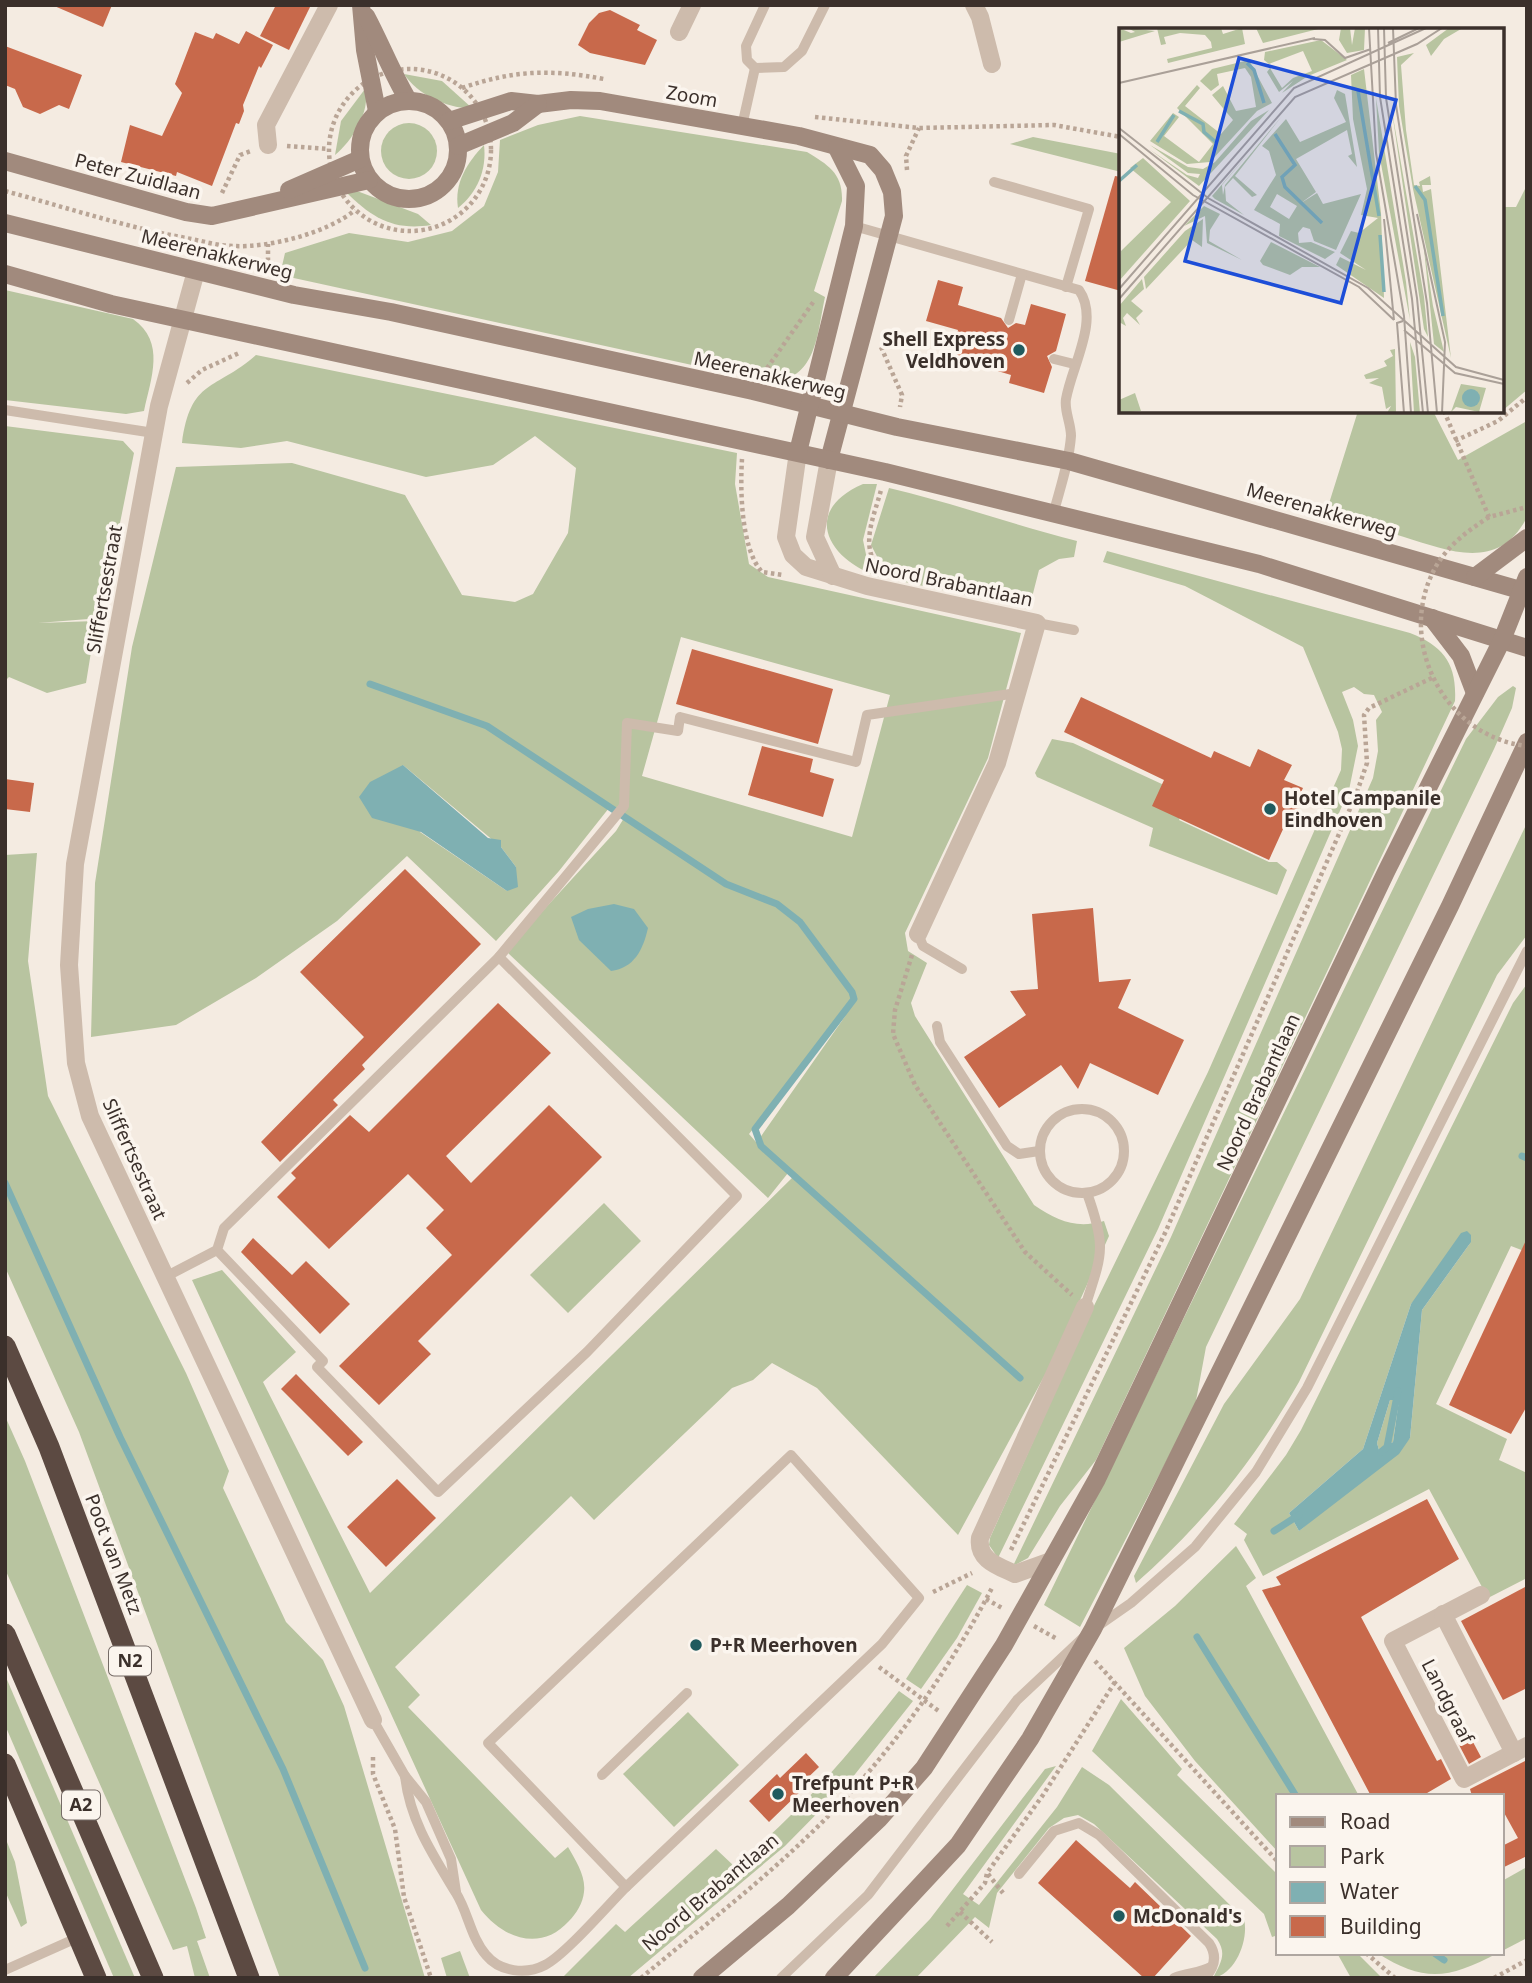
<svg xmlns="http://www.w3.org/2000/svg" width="1532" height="1983" viewBox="0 0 1532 1983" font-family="'Noto Sans',sans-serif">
  <rect width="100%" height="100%" fill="#f4ebe1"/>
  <g fill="#b8c4a0" fill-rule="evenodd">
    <path d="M404,74L442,81L472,108C448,109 418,95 404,74Z"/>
    <path d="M365,89C371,111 352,141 335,155L341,121Z"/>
    <path d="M580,116L807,152C828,165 843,173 842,201L814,291L825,297C817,334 817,380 770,382L280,275L285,253L349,233L408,242L452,231L484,206L498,172L500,140L538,125Z"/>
    <circle cx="409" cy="151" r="28"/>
    <polygon points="1033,137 1121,154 1121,172 1010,144"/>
    <path d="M484,145C487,170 477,193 458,208C454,183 467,163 484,145Z"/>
    <polygon points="1527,185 1527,390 1502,411 1502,207 1516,207"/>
    <path d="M357,191L418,214L431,225C394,231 372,218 346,192Z"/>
    <path d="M5,290L133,319C166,342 151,378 144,411L126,414L5,400Z"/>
    <path d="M256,355L737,453L735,484L749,564L768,577L1021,633L988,758L905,933L908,951L927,963L911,1003L915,1016L1034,1205C1058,1221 1076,1229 1104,1221L1109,1236L1053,1360L958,1535L817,1388L772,1363L753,1380L732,1388L594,1520L571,1496L395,1667L420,1695L408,1707L555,1858L568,1847C576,1861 586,1876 584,1892C583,1903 576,1914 569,1921C541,1952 504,1939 481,1910L192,1280L222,1270L296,1352L263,1382L370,1593L793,1177L788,1173L768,1198L506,951L616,831L624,818L609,808L559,871L496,941L407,856L337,921L256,978L176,1025L91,1037L95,883L132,647L176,467L292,463L405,495L462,595L515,602L533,594L568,533L576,468L535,436L493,465L426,477L287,441L241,448L182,443C191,378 215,391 256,355ZM681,637L890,695L852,837L642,776ZM403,765L501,847L516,867L507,891L420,832ZM846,1015L757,1142H756L749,1134Z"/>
    <path d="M1358,411H1433L1458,460L1527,421V517C1499,572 1449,551 1404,537C1378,529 1352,521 1326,513Z"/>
    <polygon points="5,426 123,441 134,453 101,618 38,623 96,621 86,683 47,693 9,677 5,681"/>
    <path d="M863,484H877L863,540L868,564L879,577C827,559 801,511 863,484Z"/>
    <path d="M889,488C953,503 1014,525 1077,541L1074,557L1059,559L1039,570L1029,609L905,582L881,564L871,545Z"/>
    <path d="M1107,551L1410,633C1443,646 1457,663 1455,701L1096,1460L1060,1506L1028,1558L1013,1566L1171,1237L1373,778L1378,751L1376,720L1382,712L1374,695L1364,694L1354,687L1342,692L1353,720L1358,746L1349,790L1158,1229L998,1558L989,1545L990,1538L1089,1316L1208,1072L1341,770L1342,749L1338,732L1303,647L1185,586L1103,562Z"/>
    <polygon points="1513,686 1516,688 1512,708 1494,749 1206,1347 1195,1406 1080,1627 1044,1605 1466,739 1498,697"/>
    <polygon points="1052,739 1073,743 1190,797 1179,820 1269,862 1277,862 1287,870 1277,895 1149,846 1153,828 1037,777 1035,773"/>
    <path d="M1527,823V935L1497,975L1299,1382C1254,1461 1205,1522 1136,1583L1134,1576L1224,1404L1300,1299Z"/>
    <polygon points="37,853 28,961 48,1096 186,1373 229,1471 223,1488 286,1622 323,1660 344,1706 425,1978 280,1978 79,1432 5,1267 5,855"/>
    <path d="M1527,984V1252L1511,1246L1436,1404L1507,1439L1499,1460L1527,1473V1578L1488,1598L1429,1489L1263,1576L1244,1540L1247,1534L1234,1524L1286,1455L1301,1430L1513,1003ZM1471,1242L1422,1310L1410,1438L1299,1531L1289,1513L1363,1449L1411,1304Z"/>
    <polygon points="604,1203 641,1241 568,1313 530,1275"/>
    <polygon points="1390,1400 1399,1400 1393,1442 1379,1450 1377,1443"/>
    <polygon points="5,1416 25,1461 196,1908 206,1938 197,1941 210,1978 195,1978 187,1946 173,1950 5,1569"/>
    <polygon points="1236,1546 1256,1578 1246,1586 1359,1796 1278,1796 1278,1852 1195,1761 1145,1696 1124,1648 1175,1606"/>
    <polygon points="967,1585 982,1593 957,1638 921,1689 906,1679"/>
    <polygon points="5,1675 135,1978 114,1978 5,1725"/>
    <path d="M899,1691L913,1701L852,1778L785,1846L628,1978H562L616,1924L625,1932L716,1849L734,1866C798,1815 848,1755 899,1691Z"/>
    <polygon points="1121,1699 1182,1769 1177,1775 1278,1875 1278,1935 1272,1937 1264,1914 1092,1751"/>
    <polygon points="688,1712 739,1765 674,1827 623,1774"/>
    <path d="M1056,1766L963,1894L979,1905L1057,1807L1082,1767L1109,1785L1244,1919C1249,1939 1236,1974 1213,1978C1221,1962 1227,1954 1217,1939L1094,1824L1078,1815L1064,1818L1049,1828L997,1893L989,1928L975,1917L916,1978H873L930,1919L1045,1769Z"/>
    <polygon points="5,1837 15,1862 27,1923 21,1927 5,1891"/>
    <polygon points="1527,1867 1527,1938 1502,1951 1502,1881"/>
    <polygon points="460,1951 470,1978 447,1978 441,1958"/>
    <polygon points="1337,1953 1357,1953 1382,1978 1351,1978"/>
    <path d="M1377,1953H1498C1448,1979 1425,1983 1377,1953Z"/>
  </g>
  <g fill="#7fb0b2" fill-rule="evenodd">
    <polygon points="403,765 488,838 501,840 501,847 516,867 518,887 507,891 421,832 372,818 359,797 370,782"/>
    <path d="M614,904L634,909L648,928C643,950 634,968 611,971L579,940L571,917L588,909Z"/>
    <path d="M1467,1231L1471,1235V1242L1422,1310L1410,1438L1399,1454L1299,1531L1289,1513L1363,1449L1411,1304L1461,1233ZM1390,1400H1399L1393,1442L1379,1450L1377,1443Z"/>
  </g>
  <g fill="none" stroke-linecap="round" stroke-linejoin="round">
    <g stroke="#7fb0b2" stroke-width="7">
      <polyline points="370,684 487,726 726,884 777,904 800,922 852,992 854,999 755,1129 761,1146 1020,1378"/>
      <polyline points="1522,1156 1527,1158"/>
      <polyline points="5,1183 120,1437 283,1769 365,1968"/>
      <polyline points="1381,1452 1387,1447 1398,1391"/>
      <polyline points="1274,1531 1299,1515"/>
      <polyline points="1197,1637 1296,1796"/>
      <polyline points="1434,1953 1444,1960"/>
    </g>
  </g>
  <g fill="#c8694b">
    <polygon points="52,5 112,5 103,27"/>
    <polygon points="276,5 311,5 289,50 260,36"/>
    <polygon points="610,10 640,25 637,30 657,40 645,65 590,53 578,45 589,23 599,13"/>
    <polygon points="246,31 273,45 261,68 259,66 243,105 244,111 239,124 236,123 212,186 177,172 176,176 121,162 130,125 162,136 182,93 175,84 195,32 213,39 216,33 239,44"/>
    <polygon points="5,46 82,75 69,109 59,105 40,114 23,107 15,89 5,85"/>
    <polygon points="1115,176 1121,177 1121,291 1085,281"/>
    <polygon points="938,280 963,287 958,305 1001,318 1008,328 1016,323 1025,325 1031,304 1066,314 1056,351 1047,356 1052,367 1044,393 1009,383 1011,375 951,357 958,330 926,321"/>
    <polygon points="692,649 833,689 818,744 676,704"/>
    <polygon points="1081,697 1211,758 1214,751 1250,767 1258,749 1292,765 1284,780 1303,788 1294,807 1299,809 1290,830 1284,827 1269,860 1152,806 1164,780 1064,732"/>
    <polygon points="762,746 813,759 810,772 834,779 823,817 748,795"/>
    <polygon points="5,779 34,783 30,812 5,809"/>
    <polygon points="405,869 481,944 362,1065 365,1069 333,1100 338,1105 280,1162 261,1142 364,1037 300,972"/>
    <polygon points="1093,908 1099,982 1131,979 1118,1008 1184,1040 1158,1095 1090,1063 1078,1089 1061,1065 999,1108 964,1057 1026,1015 1010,991 1038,989 1032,914"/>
    <polygon points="498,1003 551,1053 446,1156 471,1183 549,1105 602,1157 418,1341 431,1354 379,1405 339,1366 452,1255 426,1228 444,1210 408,1174 329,1249 277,1197 296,1178 291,1173 350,1115 369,1132"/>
    <polygon points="253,1238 292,1275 306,1261 350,1304 320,1334 241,1252"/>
    <polygon points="1527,1238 1527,1406 1511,1434 1449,1405"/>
    <polygon points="296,1374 363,1442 348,1456 281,1389"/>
    <polygon points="397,1479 436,1518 386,1567 347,1527"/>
    <polygon points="1427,1499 1459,1559 1361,1617 1437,1761 1441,1759 1451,1779 1422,1796 1371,1796 1262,1590 1281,1585 1276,1577"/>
    <polygon points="1527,1586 1527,1688 1503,1700 1461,1621"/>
    <polygon points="1459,1716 1481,1757 1469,1764 1457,1741 1451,1719"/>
    <polygon points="806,1753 819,1767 800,1785 803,1789 769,1822 749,1801 777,1774 780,1778"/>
    <polygon points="1527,1760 1527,1856 1502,1868 1502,1846 1518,1838 1502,1809 1502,1796 1472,1796 1470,1789"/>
    <polygon points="1076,1840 1130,1888 1135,1882 1191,1936 1153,1978 1144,1978 1038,1883"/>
  </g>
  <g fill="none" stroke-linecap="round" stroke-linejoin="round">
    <g stroke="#b9a596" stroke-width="4.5" stroke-dasharray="3.5 3.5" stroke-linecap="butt">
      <circle cx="410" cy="150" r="81"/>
      <path d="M462,88C514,70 550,69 604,79"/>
      <polyline points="815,117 919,128 1054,125 1121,137"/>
      <polyline points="287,146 328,149"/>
      <polyline points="907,170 906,156 919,128"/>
      <path d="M5,191C65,207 125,227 186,238C202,241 218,246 234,246C268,248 328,233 355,210"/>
      <polyline points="222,193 240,155 251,151"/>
      <polyline points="268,268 268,244"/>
      <polyline points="881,347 902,395 900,407"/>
      <polyline points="763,374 814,301"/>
      <polyline points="187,383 202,370 239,353"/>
      <polyline points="1444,411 1489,517 1527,507"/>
      <polyline points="1455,441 1498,421 1527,397"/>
      <path d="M742,459C740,490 741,549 762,572L783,575"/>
      <path d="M878,568C860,544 874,517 881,490"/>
      <polyline points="912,955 895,1010 893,1034 915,1085 1025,1252 1072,1295"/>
      <polyline points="1011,1550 1165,1233 1356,795 1367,763 1364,715 1369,708 1432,678"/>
      <polyline points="933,1592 972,1573"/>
      <polyline points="986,1599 1002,1608"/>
      <polyline points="1034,1626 1057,1639"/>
      <polyline points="1095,1661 1278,1862"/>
      <polyline points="879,1667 940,1712"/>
      <polyline points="373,1757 373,1774 395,1829 404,1897 431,1978"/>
      <polyline points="988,1874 1003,1893"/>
      <polyline points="960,1912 992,1942"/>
      <polyline points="947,1926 985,1883 987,1873 1043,1795 1115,1682"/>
      <polyline points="1366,1953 1395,1978"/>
      <path d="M641,1978C696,1932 755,1887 807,1837C883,1765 945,1678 993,1586"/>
      <polyline points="1494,1978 1527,1960"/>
    </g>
    <g stroke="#cdbbac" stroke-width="10">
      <polyline points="765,5 746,46 747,60 755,68 784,67 802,51 825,5"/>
      <polyline points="742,126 755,68"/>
      <polyline points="994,182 1089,209 1066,287"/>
      <path d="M854,226L1079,290C1100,320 1072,365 1066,399C1064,411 1071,423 1071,436C1069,463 1060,488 1053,515"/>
      <polyline points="1009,320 1022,274"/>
      <polyline points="1054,359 1074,364"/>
      <polyline points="5,410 154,433"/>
      <polyline points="1037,623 1074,630"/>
      <polyline points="918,934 923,946 962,969"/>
      <polyline points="499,957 624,806 627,723 678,731 680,717 856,762 867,715 1017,693"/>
      <polyline points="937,1026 940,1042 1007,1146 1019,1154 1039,1151"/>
      <circle cx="1082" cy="1151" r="42"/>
      <polyline points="165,1277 217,1250 323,1361 317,1367 438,1492 587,1352 737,1196 499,957 224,1228 217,1250"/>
      <path d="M1085,1307C1102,1254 1107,1248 1087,1193"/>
      <polygon points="791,1455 919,1598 882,1644 626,1887 488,1743"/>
      <polyline points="1098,1626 1131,1603 1195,1547 1256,1472 1307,1388 1527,951"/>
      <polyline points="373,1720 405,1776 426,1802 451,1859 456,1892"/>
      <polyline points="602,1775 687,1693"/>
      <path d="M405,1776C410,1821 433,1855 456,1893C468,1912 471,1938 486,1955C500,1972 526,1975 545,1965C565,1955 608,1905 626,1887"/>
      <path d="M1019,1874L1054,1831L1079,1823L1099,1835L1209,1943C1217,1955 1215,1967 1205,1978"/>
      <polyline points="5,1970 79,1937"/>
      <polyline points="781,1978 868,1895 1017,1700 1083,1638"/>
      <path d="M1174,1978C1187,1972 1198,1974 1211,1967"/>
    </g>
    <g stroke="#cdbbac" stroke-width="18">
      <polyline points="974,5 980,17 992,64"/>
      <polyline points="679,32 692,5"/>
      <polyline points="268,145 266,125 329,5"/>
      <polyline points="196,271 159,406 75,864 69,965 76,1063 90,1116 373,1720"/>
      <polyline points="798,452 786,537 793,555 806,567 867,586 1037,623 997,763 918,934"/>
      <polyline points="829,460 815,537 833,576"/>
      <path d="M1051,1561L1015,1574C998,1566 977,1560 980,1538L1085,1307"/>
      <polyline points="1481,1595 1393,1641 1464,1779 1527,1746"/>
      <polyline points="1443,1614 1514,1753"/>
    </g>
    <g stroke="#a18a7d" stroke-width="18">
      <polyline points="361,5 365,50 377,111"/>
      <path d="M366,16C381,44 392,73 408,100"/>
      <circle cx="409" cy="150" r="49"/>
      <polyline points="449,121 511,101 538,104 571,100 600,101 799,136 870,155 883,170 892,192 894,216 829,460"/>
      <polyline points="458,146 513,123 538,104"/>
      <polyline points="5,161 186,212 212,216 369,180"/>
      <polyline points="289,190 360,159"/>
      <polyline points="5,223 294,295 391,312 753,391 897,427 1069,461 1527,592"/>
      <polyline points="5,274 111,304 885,472 1259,564 1527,648"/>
      <polyline points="798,452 854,226 856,186 837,148"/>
      <polyline points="1475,577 1527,538"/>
      <polyline points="1432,618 1461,656 1475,693"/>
      <polyline points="702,1978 788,1906 879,1819 924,1768 1004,1645 1097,1479 1386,872 1502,640 1527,577"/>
      <polyline points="834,1978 958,1845 1030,1739 1093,1629 1450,906 1527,742"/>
    </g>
    <g stroke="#5c4a42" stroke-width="21">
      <polyline points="5,1346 49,1447 249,1978"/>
      <polyline points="5,1634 153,1978"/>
      <polyline points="5,1764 96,1978"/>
    </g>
    <path stroke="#b9a596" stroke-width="4.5" stroke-dasharray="3.5 3.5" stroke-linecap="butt" d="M1489,517C1469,530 1451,543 1438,563C1393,636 1442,737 1527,746"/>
  </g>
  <g fill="#1f5a5e" stroke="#fbf5ee" stroke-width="2.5">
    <circle cx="1019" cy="350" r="7"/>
    <circle cx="1270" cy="809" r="7"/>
    <circle cx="696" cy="1645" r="7"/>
    <circle cx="778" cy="1794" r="7"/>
    <circle cx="1119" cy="1916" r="7"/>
  </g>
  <g text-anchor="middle" stroke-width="7" stroke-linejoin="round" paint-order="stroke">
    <g fill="#fbf5ee" stroke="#756b66" stroke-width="2">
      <rect x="109" y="1646.5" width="42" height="29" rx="5"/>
      <rect x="62" y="1790.5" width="38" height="29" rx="5"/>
    </g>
    <g font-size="18" font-weight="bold" fill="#3b302b">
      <text x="130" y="1667">N2</text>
      <text x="81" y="1811">A2</text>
    </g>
    <g font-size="19" fill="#3b302b" stroke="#fbf5ee">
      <text transform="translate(692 96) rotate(10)" y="7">Zoom</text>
      <text transform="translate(138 176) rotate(15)" y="7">Peter Zuidlaan</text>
      <text transform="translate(217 254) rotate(14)" y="7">Meerenakkerweg</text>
      <text transform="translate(770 375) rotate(13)" y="7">Meerenakkerweg</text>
      <text transform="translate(1322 510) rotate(16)" y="7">Meerenakkerweg</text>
      <text transform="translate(949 582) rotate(12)" y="7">Noord Brabantlaan</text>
      <text transform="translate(104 589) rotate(-80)" y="7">Sliffertsestraat</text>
      <text transform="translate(1258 1092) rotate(-65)" y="7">Noord Brabantlaan</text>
      <text transform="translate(135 1159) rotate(66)" y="7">Sliffertsestraat</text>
      <text transform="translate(114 1554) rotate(69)" y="7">Poot van Metz</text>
      <text transform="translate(1448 1701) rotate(63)" y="7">Landgraaf</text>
      <text transform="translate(710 1892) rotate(-40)" y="7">Noord Brabantlaan</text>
    </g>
    <g font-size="19" font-weight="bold" fill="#3b302b" stroke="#fbf5ee" text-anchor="start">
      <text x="1005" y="346" text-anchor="end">Shell Express<tspan x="1005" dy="22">Veldhoven</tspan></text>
      <text x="1284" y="805">Hotel Campanile<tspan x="1284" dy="22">Eindhoven</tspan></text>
      <text x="710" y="1652">P+R Meerhoven</text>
      <text x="792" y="1790">Trefpunt P+R<tspan x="792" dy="22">Meerhoven</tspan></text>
      <text x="1133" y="1923">McDonald's</text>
    </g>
  </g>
  <g transform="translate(1119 28)">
    <rect width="385" height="385" fill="#f4ebe1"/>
    <path d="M0,0L12,5L16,4L9,0L36,3L0,14ZM38,0H102L104,6L123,0L126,16L49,35L48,31L93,20L92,14L86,7L61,5L45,9L47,16L42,17ZM137,0H203L144,15ZM222,0H231L233,17L236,0H246L245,22L228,25L220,12ZM330,0L342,1L325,11L312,28L307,17ZM202,12L228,32L189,48L163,65L174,53L160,64L148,44L151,40L163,60L174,50L193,43L184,23L150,36L145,32L146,24ZM295,25L282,37L287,102L295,157L301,158L300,154L311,148L312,157H303L304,164L312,161L332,330L294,161L280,78L278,29ZM130,32L153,75L138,83L91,134L68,136L31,113L54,85L60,89L45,108L80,134L94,116L58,80L78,57L81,60L66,78L102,106L114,92L93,67L104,58L117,83L137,79L132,49L126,40L98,46L100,57L92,63L81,53L93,41ZM245,41L262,185L265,270L217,237L221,229L247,242L221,225L232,203L240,205L259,190L242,187L248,161L234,91L232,47ZM218,62L226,66L238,139L229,128L233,126L228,102L177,131L197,164L182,175L198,165L204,176L242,166L217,222L195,213L191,201L184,199L179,205L180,215L192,214L216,224L206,231L160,208L161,196L135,182L157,147L150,123L143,118L167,91L181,114L227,94L215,70ZM158,166L178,178L170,191L151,179ZM257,70L287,254L291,292L260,125ZM272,77L305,269L309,309L305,301ZM150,82L80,158L30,121L68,147L79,150L81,146L69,145L31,117L69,139L84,141L96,134L132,93ZM163,88L116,148L138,167L133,169L114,150L106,159L107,173L125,187L96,171L93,168L130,125L103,157L104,167L106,157ZM24,130L71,173L0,253L2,223L52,174L11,140ZM85,178L101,186L91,202L90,213L123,232L88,215L86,188L65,198ZM84,191L83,219L73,212L27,261L25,249L66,203ZM304,212L314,278L325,324L315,316ZM152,214L154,215L201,239H183L171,247L144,237L141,233ZM23,251L25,261L12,273L24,283L17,290L21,297L8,285L4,290L7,298L0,294V278ZM291,314L296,329L301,385H295ZM276,321L277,385H268L272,378L267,381L263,359L250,355L260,350L247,351L245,347L268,338L265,333L274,328L271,322ZM342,356L367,360L360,384L337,379L332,384ZM16,365L22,383L0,385V372Z" fill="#b8c4a0" fill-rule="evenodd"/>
    <path d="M343 370a9 9 0 1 1 18 0a9 9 0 1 1-18 0Z" fill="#7fb0b2"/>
    <path fill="none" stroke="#7fb0b2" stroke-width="3.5" d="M128,35L135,42L145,75M239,63L260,188M60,83L84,96L85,104L98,115M156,106L176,137L163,149L166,159L203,195M38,114L55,87M0,153L18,137M296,158L306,172L324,288M261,207L265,264"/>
    <path fill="none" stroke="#aaa098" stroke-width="2" d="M250,0L257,125L285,288L292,385M259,0L261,69L293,271L304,385M265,0L267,70L298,270L309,385M274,0L277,77L308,275L318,385M194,11L206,12L226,30L252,21M269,15L300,0M0,55L196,10M0,100L89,170L249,260L337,339L385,352M0,106L74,167L240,259L275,292M298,186L326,314L323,385M265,191L275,292M0,261L175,60L307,0M0,271L176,69L298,16L323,0M284,293L278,295L285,385M285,302L336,345L385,356"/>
    <path fill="#1d4ed8" fill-opacity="0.15" stroke="#1d4ed8" stroke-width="3.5" d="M120,30L277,72L222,275L66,233Z"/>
    <rect width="385" height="385" fill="none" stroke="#3b302b" stroke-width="3.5"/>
  </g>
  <rect width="1532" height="1983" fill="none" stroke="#3b302b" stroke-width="14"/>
  <rect x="1276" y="1794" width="228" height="161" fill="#fbf5ee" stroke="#aea6a0" stroke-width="2"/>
  <rect x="1290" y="1817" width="35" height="10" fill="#a18a7d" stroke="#aea6a0" stroke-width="2"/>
  <text x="1340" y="1829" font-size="21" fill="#3b302b">Road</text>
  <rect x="1290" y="1846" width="35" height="21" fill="#b8c4a0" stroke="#aea6a0" stroke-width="2"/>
  <text x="1340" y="1864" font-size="21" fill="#3b302b">Park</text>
  <rect x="1290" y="1882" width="35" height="21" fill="#7fb0b2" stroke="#aea6a0" stroke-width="2"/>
  <text x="1340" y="1899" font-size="21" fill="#3b302b">Water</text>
  <rect x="1290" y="1916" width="35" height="21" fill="#c8694b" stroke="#aea6a0" stroke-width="2"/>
  <text x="1340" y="1934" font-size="21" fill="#3b302b">Building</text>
</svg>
